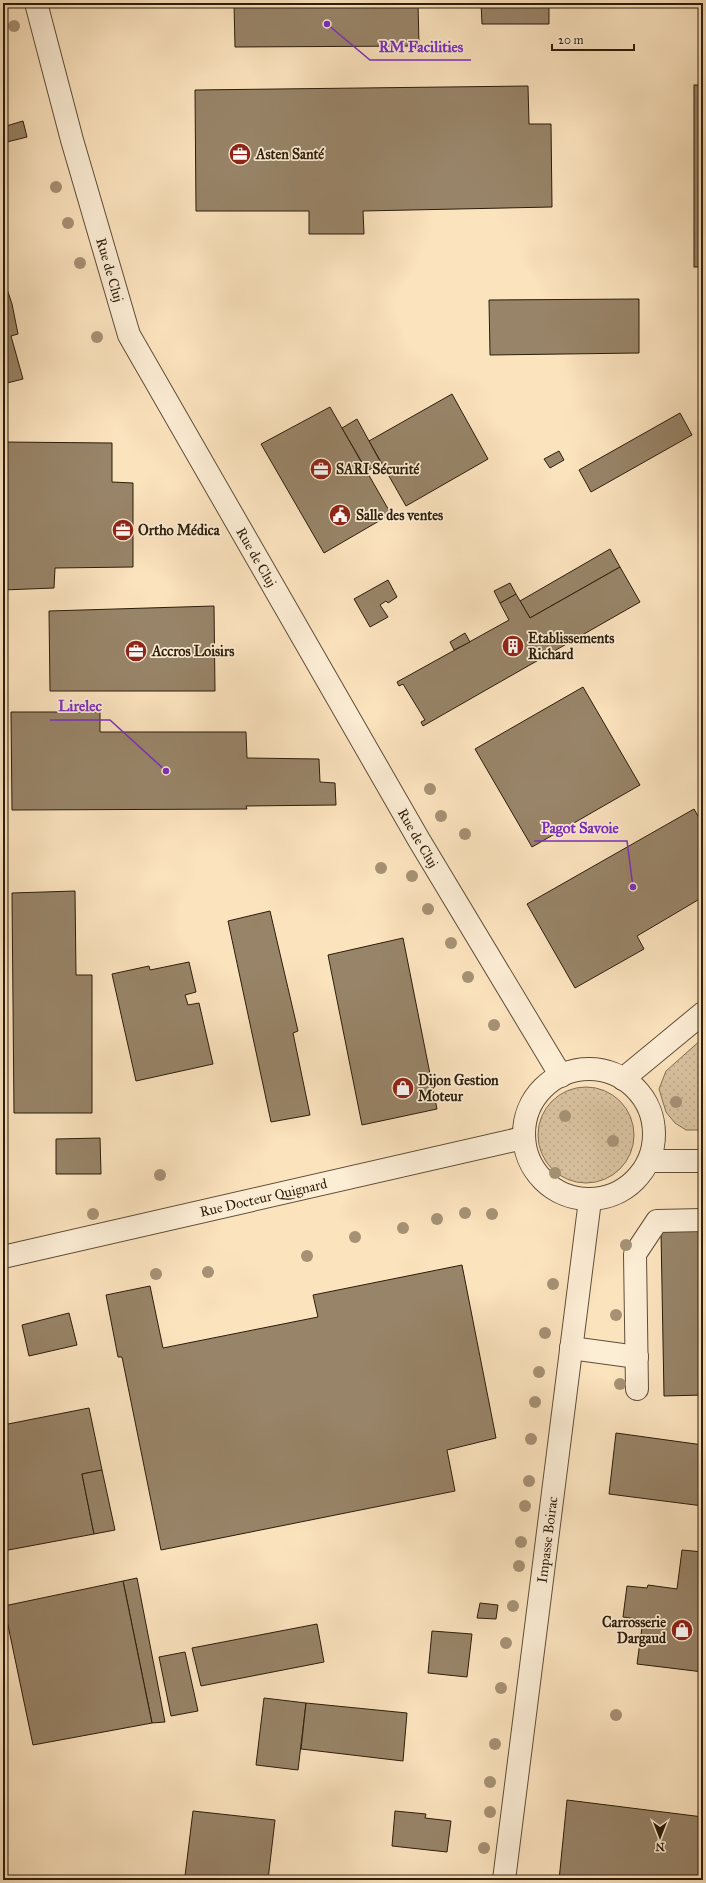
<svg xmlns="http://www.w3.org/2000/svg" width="706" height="1883" viewBox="0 0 706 1883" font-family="'IM FELL Great Primer',serif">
  <defs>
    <pattern id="grass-dots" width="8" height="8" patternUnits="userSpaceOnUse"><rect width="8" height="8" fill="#d8c19f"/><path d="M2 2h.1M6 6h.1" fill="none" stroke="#baa588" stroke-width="1.8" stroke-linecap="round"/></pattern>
  </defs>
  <rect width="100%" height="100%" fill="#fbe3be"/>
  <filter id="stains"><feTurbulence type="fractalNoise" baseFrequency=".005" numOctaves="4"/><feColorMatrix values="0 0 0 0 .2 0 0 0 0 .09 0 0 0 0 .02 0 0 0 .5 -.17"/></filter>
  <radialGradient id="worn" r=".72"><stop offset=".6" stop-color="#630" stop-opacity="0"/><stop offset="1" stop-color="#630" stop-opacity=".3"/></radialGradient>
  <g fill="url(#grass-dots)" stroke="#826f54">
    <polygon points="703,1038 703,1130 686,1130 675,1123 666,1112 659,1089 666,1071"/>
    <circle cx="586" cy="1135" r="48"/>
  </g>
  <g fill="#988468" stroke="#2d1d0a">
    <polygon points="234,3 418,3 419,46 235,47"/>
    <polygon points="481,3 549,3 549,24 482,24"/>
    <rect x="694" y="85" width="9" height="182"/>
    <polygon points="528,86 529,124 551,124 552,207 363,211 364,234 309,234 309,211 196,211 195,90"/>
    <polygon points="23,121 27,137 3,143 3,127"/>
    <polygon points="3,277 12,304 18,334 11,336 23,379 3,384"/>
    <polygon points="639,299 639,353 490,355 489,300"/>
    <polygon points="452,394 488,459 406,506 369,441"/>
    <polygon points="330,407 391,514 324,553 261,444"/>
    <polygon points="680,413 692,435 591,492 579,470"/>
    <polygon points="357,419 381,463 367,471 342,428"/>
    <polygon points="3,442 112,443 112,482 133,483 133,567 55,568 54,588 3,590"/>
    <polygon points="559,451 564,460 550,468 544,459"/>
    <polygon points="610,549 620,567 530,618 520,601"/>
    <polygon points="620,567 640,602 423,726 421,722 425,720 403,684 399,686 397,682 509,620 500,603 516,594 530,618"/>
    <polygon points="388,580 397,597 388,603 386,601 380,605 388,617 370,627 354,599"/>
    <polygon points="510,583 516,594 500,603 494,591"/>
    <polygon points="214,606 215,691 50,691 49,611"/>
    <polygon points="465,633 470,642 454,650 450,642"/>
    <polygon points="583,687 640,785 532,847 475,749"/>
    <polygon points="11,712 100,712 100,732 246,732 247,758 319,759 320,782 335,783 336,805 246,806 247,809 12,810"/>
    <polygon points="694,809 703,825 703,897 637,936 644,949 575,988 527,904"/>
    <polygon points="75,891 76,975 92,975 92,1113 14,1113 12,893"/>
    <polygon points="270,911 298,1031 293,1033 310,1115 271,1122 228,921"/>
    <polygon points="403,938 437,1109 362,1125 328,955"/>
    <polygon points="189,962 196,992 185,995 188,1005 199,1003 213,1064 136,1081 112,974 149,966 150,970"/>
    <polygon points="100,1138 101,1174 56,1174 56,1139"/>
    <polygon points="703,1231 703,1395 664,1396 661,1232"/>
    <polygon points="462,1265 496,1438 447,1450 455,1491 161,1550 122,1357 118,1357 106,1295 150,1286 163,1348 318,1317 313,1295"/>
    <polygon points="69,1313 77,1345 29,1356 22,1325"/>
    <polygon points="89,1408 102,1470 82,1474 94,1534 3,1551 3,1425"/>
    <polygon points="616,1433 703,1445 703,1506 609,1494"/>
    <polygon points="102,1470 115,1530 94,1534 82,1474"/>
    <polygon points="682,1550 703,1552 703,1672 637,1664 643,1620 623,1617 627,1586 647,1588 648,1585 677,1589"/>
    <polygon points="137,1578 165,1722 152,1723 123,1581"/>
    <polygon points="123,1581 152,1723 33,1745 4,1606"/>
    <polygon points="480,1603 498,1605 496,1619 477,1618"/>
    <polygon points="317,1624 324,1662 201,1686 192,1648"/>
    <polygon points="432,1631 472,1634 467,1677 428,1673"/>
    <polygon points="185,1652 198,1711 171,1716 159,1657"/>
    <polygon points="264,1698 306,1703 298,1770 256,1765"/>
    <polygon points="306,1703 407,1713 403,1761 301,1749"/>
    <polygon points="567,1800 703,1817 703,1880 559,1880"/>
    <polygon points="193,1811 275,1820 268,1880 218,1880 185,1876"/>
    <polygon points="395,1811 426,1814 425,1818 451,1821 447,1852 392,1846"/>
  </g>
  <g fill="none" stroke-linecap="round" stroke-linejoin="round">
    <g stroke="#604e37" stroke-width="24">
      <g id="minor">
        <path id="s1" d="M36,3L72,140L129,335L419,840L561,1076"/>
        <circle cx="589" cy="1134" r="65"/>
        <polyline points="623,1079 703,1013"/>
        <polyline points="649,1161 703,1161"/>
        <path id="s2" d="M3,1257L523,1138"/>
        <polyline points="571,1348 637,1357"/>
        <polyline points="637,1389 635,1254 657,1221 703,1220"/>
        <path id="s3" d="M504,1880L590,1200"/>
      </g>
    </g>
    <use href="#minor" stroke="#fcedd5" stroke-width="22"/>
  </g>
  <g fill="#a69174">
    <circle cx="14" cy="26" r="6"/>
    <circle cx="56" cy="187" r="6"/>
    <circle cx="68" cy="223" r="6"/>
    <circle cx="80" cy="263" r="6"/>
    <circle cx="97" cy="337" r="6"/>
    <circle cx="430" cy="789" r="6"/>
    <circle cx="441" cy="816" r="6"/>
    <circle cx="465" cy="834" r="6"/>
    <circle cx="381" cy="868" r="6"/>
    <circle cx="412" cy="876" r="6"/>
    <circle cx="428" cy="909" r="6"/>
    <circle cx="451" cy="943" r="6"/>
    <circle cx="468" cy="977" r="6"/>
    <circle cx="494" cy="1025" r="6"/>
    <circle cx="676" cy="1102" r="6"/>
    <circle cx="565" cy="1116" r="6"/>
    <circle cx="613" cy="1141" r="6"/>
    <circle cx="555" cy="1173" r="6"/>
    <circle cx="160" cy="1175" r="6"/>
    <circle cx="465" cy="1213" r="6"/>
    <circle cx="93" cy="1214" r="6"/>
    <circle cx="492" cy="1214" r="6"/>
    <circle cx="437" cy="1219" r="6"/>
    <circle cx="403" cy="1228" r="6"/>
    <circle cx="355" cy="1237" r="6"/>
    <circle cx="626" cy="1245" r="6"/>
    <circle cx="307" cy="1256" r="6"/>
    <circle cx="208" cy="1272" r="6"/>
    <circle cx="156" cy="1274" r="6"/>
    <circle cx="553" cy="1284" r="6"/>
    <circle cx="616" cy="1315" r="6"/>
    <circle cx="545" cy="1333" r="6"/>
    <circle cx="539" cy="1372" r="6"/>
    <circle cx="620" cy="1384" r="6"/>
    <circle cx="535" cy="1402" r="6"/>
    <circle cx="531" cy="1439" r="6"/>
    <circle cx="529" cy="1481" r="6"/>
    <circle cx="525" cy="1506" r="6"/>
    <circle cx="521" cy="1542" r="6"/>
    <circle cx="519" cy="1566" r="6"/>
    <circle cx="513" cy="1606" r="6"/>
    <circle cx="506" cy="1643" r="6"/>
    <circle cx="501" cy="1688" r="6"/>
    <circle cx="616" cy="1715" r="6"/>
    <circle cx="495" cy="1744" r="6"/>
    <circle cx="490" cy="1782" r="6"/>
    <circle cx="490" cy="1812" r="6"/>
    <circle cx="484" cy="1848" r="6"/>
  </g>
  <defs>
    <g id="office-disc" transform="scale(1.15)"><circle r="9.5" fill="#8f2418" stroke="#fcedd5"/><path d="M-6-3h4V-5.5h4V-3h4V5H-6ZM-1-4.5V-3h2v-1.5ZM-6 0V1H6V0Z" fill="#fff"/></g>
    <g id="civic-disc" transform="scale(1.15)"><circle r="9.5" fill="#8f2418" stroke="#fcedd5"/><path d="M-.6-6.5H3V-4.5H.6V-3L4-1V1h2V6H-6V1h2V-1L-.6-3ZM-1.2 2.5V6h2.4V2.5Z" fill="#fff"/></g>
    <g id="building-disc" transform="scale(1.15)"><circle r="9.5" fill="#8f2418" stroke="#fcedd5"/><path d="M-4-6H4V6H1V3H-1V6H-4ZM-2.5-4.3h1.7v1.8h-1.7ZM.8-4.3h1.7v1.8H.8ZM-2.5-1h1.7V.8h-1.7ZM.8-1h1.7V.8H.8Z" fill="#fff"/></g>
    <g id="shop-disc" transform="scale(1.15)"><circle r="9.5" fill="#8f2418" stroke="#fcedd5"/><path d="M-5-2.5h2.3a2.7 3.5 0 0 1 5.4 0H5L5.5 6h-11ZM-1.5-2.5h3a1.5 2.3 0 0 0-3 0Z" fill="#fff"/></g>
  </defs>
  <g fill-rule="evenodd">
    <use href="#office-disc" x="240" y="154"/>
    <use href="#office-disc" x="321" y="469"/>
    <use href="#civic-disc" x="340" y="515"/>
    <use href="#office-disc" x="123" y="530"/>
    <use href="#building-disc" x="513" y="646"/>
    <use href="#office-disc" x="136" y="651"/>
    <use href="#shop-disc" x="403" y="1088"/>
    <use href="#shop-disc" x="682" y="1630"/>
  </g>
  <g text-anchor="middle" stroke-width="3.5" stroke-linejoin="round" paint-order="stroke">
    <g font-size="14" font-weight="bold" fill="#2d1d0a" stroke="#fcedd5" text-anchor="start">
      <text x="256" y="159">Asten Santé</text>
      <text x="336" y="474">SARI Sécurité</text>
      <text x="356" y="520">Salle des ventes</text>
      <text x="138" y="535">Ortho Médica</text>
      <text x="528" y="643">Etablissements<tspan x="528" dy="16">Richard</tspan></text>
      <text x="152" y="656">Accros Loisirs</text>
      <text x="418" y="1085">Dijon Gestion<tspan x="418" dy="16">Moteur</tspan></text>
      <text x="666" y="1627" text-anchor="end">Carrosserie<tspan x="666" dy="16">Dargaud</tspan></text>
    </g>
    <g font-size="14" fill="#2d1d0a" stroke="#fcedd5">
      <text dy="5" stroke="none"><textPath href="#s1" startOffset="277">Rue de Cluj</textPath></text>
      <text dy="5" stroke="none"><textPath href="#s1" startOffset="601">Rue de Cluj</textPath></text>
      <text dy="5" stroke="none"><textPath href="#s1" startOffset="925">Rue de Cluj</textPath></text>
      <text dy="5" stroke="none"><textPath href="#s2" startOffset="267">Rue Docteur Quignard</textPath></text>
      <text dy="5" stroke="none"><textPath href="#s3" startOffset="343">Impasse Boirac</textPath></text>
    </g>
  </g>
  <path fill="none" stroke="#7b2cbf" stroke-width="1.5" d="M327 24L370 60H471M166 771L110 720H50M633 887L627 841H534"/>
  <g fill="#7b2cbf" stroke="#fcedd5" stroke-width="1.5">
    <circle cx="327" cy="24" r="4"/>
    <circle cx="166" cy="771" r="4"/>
    <circle cx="633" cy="887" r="4"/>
  </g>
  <g font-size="15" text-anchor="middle" font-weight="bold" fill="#7b2cbf" stroke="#fcedd5" stroke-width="3.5" stroke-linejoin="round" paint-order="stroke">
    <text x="421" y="52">RM Facilities</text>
    <text x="80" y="711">Lirelec</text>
    <text x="580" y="833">Pagot Savoie</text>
  </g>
  <rect width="706" height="1883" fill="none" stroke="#fbe3be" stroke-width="16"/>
  <rect x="4" y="4" width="698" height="1875" fill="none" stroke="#2d1d0a" stroke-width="2"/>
  <rect x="8" y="8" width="690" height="1867" fill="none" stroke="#2d1d0a"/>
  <g transform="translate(660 1837) rotate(180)" stroke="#fcedd5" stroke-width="3" paint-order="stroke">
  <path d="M0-3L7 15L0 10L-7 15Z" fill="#2d1d0a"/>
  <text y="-6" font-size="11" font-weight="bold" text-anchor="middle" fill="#2d1d0a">N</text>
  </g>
  <path d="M552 44v6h82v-6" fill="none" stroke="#2d1d0a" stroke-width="2"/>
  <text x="558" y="44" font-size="12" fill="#2d1d0a" stroke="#fcedd5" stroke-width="3" paint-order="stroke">20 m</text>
  <rect width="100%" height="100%" filter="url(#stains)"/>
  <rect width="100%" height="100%" fill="url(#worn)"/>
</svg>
